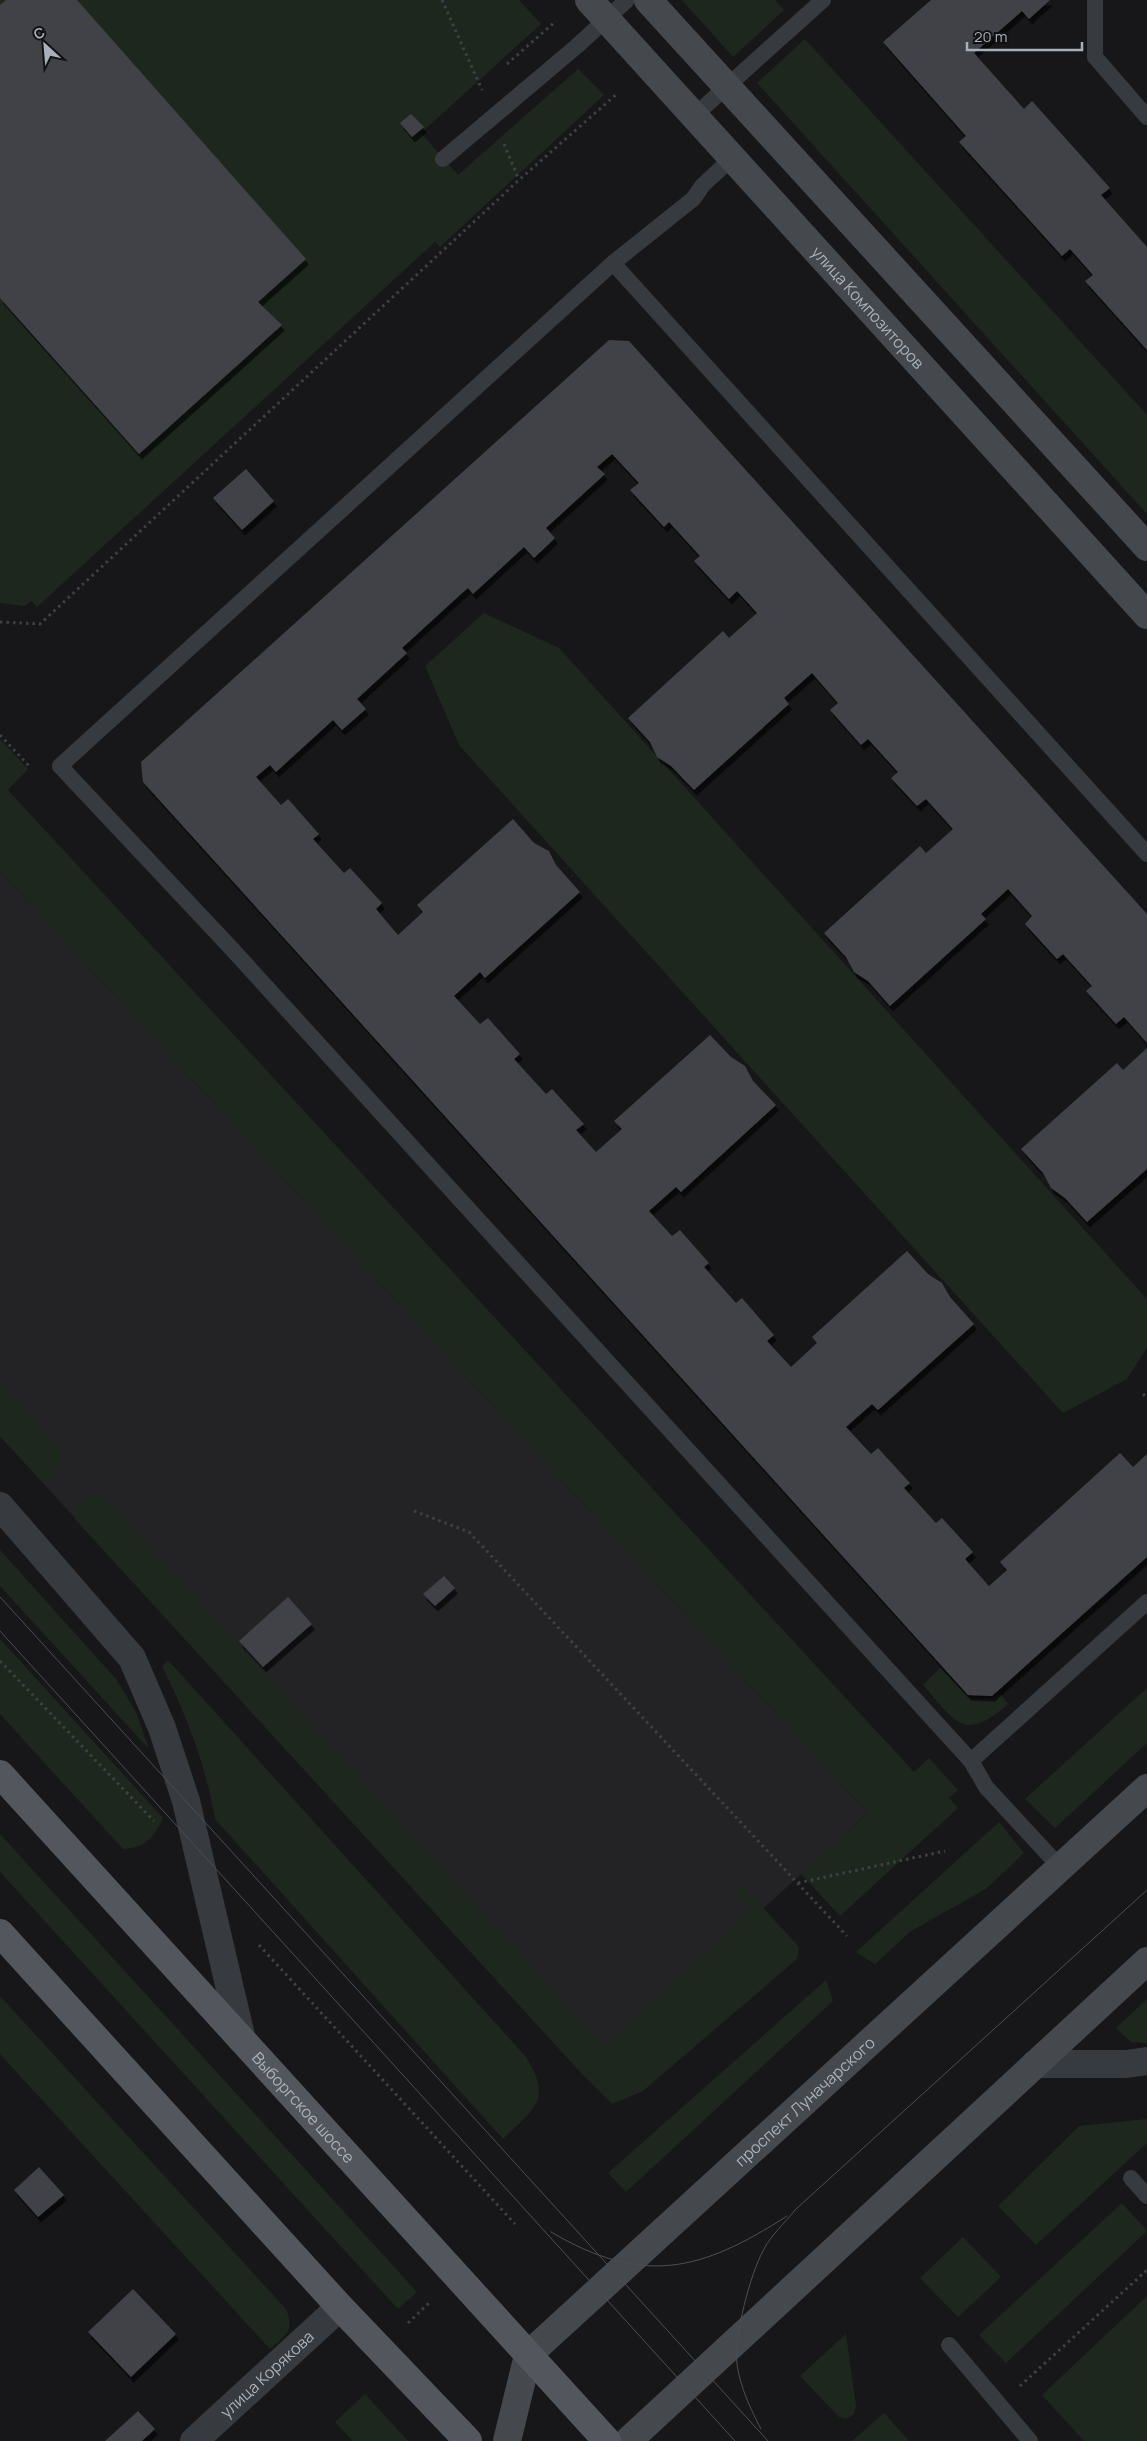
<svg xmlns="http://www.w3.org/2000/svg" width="1147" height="2441" viewBox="0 0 1147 2441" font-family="Manrope,sans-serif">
  <defs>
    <filter id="shadow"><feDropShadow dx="3" dy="5.5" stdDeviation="0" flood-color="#0009"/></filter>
  </defs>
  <rect width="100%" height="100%" fill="#171719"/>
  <polygon fill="#232326" points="0,871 868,1813 582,2074 0,1436"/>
  <g fill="#1e271e">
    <polygon points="0,0 519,0 541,24 421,133 458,175 578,69 604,95 440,247 435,242 37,607 31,601 25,606 0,603"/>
    <polygon points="682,0 775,0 784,10 733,57"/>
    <polygon points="805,39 1147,415 1147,514 757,83"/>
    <polygon points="484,613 559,648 1147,1299 1147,1348 1127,1379 1063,1413 459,745 425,666"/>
    <polygon points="0,739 28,769 8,790 914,1772 929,1758 958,1790 949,1798 958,1808 840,1916 801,1874 868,1813 0,871"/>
    <polygon points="0,1383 59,1448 61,1463 44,1484 0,1436"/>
    <polygon points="89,1496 104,1497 604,2046 751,1911 735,1892 742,1885 799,1947 797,1959 643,2091 612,2104 582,2074 75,1519 75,1508"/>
    <polygon points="0,1550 116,1679 136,1712 149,1749 0,1586"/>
    <path d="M0,1639L163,1818C154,1838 145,1848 123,1849L0,1714Z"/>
    <path d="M168,1660L526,2057C553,2100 534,2109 503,2139L215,1819C205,1763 187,1717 162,1666Z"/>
    <path d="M940,1668L968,1697L993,1699L1000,1693L1008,1704C964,1743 956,1722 923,1685Z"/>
    <polygon points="1147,1688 1147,1743 1055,1828 1025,1799"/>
    <polygon points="999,1822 1024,1853 986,1889 911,1931 875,1964 856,1952"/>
    <polygon points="0,1834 417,2292 398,2309 0,1872"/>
    <polygon points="826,1980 833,2001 626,2192 608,2173"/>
    <path d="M0,1996L286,2309C295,2331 286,2335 270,2349L0,2054Z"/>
    <polygon points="1147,1999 1147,2043 1131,2042 1116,2028"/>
    <polygon points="1147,2119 1147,2143 1036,2245 998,2206 1079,2126"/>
    <polygon points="1122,2203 1147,2231 1006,2363 979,2335"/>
    <polygon points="963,2237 1001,2277 958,2317 920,2278"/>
    <polygon points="1147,2296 1147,2441 1084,2441 1042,2395"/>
    <polygon points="846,2334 856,2406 854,2414 846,2419 839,2417 800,2376"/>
    <polygon points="365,2394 408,2441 353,2441 335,2422"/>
    <polygon points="884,2413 909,2441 852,2441"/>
  </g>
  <g fill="#414246" filter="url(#shadow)">
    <polygon points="6,0 77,0 306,259 258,302 282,325 139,454 0,298 0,5"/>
    <polygon points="931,0 1050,0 1029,19 1022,11 974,53 1024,109 1032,101 1110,188 1101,195 1147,247 1147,350 1085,281 1093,275 1070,249 1062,256 959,142 966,136 883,42"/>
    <polygon points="411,114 424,127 412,137 400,123"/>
    <polygon points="609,340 629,341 1147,914 1147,1043 1124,1017 1116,1024 1086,991 1092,986 1063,954 1057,959 1025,924 1032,916 1008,889 981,914 986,919 890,1006 868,981 854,972 846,957 824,933 920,846 926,853 953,829 926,799 917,806 891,778 898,772 868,739 861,745 830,710 838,703 812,673 784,698 789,704 694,790 671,766 657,757 650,742 628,718 723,631 729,638 757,613 737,591 729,599 694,561 700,556 669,522 664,527 630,490 639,483 612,454 597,467 605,474 546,528 555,538 534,558 524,547 473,594 468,588 460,595 402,648 407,653 357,699 366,709 342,730 333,720 276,772 270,765 256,777 281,805 288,799 319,834 313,839 344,873 350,868 382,903 376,909 398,935 423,912 417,905 513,819 534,843 549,851 556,865 580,892 485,978 480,972 454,996 480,1024 488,1018 520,1054 514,1059 546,1094 552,1089 584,1124 576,1130 596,1152 622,1129 614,1121 710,1035 731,1057 745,1066 753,1081 776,1105 681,1192 676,1187 649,1211 672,1236 680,1230 709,1263 704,1267 736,1303 742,1298 774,1335 767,1341 791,1367 817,1343 812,1337 907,1251 928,1274 942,1283 950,1297 974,1324 878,1410 872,1404 846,1427 871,1454 878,1448 910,1483 904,1488 936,1523 942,1518 973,1552 965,1559 989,1586 1007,1570 1000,1562 1120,1453 1133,1467 1147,1454 1147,1557 992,1696 968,1695 143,782 141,762"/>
    <polygon points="246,469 274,501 242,530 213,498"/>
    <polygon points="1147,1048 1147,1169 1087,1222 1065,1198 1051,1188 1043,1173 1021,1149 1117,1063 1123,1070"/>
    <polygon points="444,1576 455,1588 435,1606 423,1594"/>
    <polygon points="288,1597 312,1624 263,1667 239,1641"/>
    <polygon points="39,2167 64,2195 38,2217 14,2190"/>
    <polygon points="133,2289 176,2334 131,2377 88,2332"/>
    <polygon points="138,2411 155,2429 142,2441 105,2441"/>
  </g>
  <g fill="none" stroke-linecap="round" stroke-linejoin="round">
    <g stroke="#3d4145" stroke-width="3" stroke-dasharray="2.5 4" stroke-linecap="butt">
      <polyline points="442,0 482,90"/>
      <polyline points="507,64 556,21"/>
      <polyline points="504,144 519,180"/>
      <polyline points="0,622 40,624 519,180 618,93"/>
      <polyline points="0,735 31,768"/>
      <polyline points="1143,1394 1147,1398"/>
      <polyline points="414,1511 469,1532 847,1936"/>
      <polyline points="0,1661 154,1821"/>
      <polyline points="798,1883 945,1851"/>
      <polyline points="259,1945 515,2224"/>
      <polyline points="408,2323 429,2303"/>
      <polyline points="1020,2386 1147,2270"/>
    </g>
    <g stroke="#373a3e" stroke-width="16">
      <polyline points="1095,0 1095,57 1147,117"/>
      <polyline points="694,116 823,0"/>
      <polyline points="732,158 703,185 693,199 613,263 60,766 231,948 971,1761 986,1787 1060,1867"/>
      <polyline points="443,159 577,46 627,0"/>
      <polyline points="613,263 1147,854"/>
      <polyline points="971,1761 1147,1602"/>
      <polyline points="1131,2178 1147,2196"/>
      <polyline points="949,2345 1030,2441"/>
    </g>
    <g stroke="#373a3e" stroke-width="28">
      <polyline points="0,1506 132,1658 162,1728 186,1801 242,2040"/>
      <polyline points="1035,2064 1126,2064 1147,2061"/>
      <path id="s1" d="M194,2441L340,2307"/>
    </g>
    <g stroke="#45494e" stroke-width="28">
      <path id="s2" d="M589,0L1147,615"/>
      <polyline points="648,0 1147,547"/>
      <path id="s3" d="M507,2441L528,2355L1147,1788"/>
      <polyline points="628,2441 1147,1961"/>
    </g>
    <g stroke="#53575d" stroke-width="28">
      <path id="s4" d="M0,1774L607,2441"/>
      <polyline points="0,1933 340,2307 468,2441"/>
    </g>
    <g stroke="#4a4e53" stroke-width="1">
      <polyline points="0,1597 768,2441"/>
      <polyline points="0,1631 735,2441"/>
      <path d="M551,2232C643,2286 700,2272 787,2216"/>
      <path d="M761,2429C751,2410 740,2387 737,2364C734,2336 750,2274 764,2249C771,2235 785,2223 795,2210L1147,1890"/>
    </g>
  </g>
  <g text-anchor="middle" stroke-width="4.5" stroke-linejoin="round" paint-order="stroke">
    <g font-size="16" fill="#a8b0b9" stroke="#121214">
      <text dy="6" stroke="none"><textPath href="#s2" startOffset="415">улица Композиторов</textPath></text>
      <text dy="6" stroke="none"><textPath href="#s3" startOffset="464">проспект Луначарского</textPath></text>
      <text dy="6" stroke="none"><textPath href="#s4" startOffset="451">Выборгское шоссе</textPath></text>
      <text dy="6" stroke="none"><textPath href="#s1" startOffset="99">улица Корякова</textPath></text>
    </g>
  </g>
  <g transform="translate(45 45) rotate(334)" stroke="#121214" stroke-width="4" paint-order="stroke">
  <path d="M0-4L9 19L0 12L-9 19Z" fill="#a8b0b9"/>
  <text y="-8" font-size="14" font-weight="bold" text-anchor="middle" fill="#a8b0b9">С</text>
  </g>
  <path d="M967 42v8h115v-8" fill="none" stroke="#a8b0b9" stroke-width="2.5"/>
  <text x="974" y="42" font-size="15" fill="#a8b0b9" stroke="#121214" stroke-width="4" paint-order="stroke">20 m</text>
</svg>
